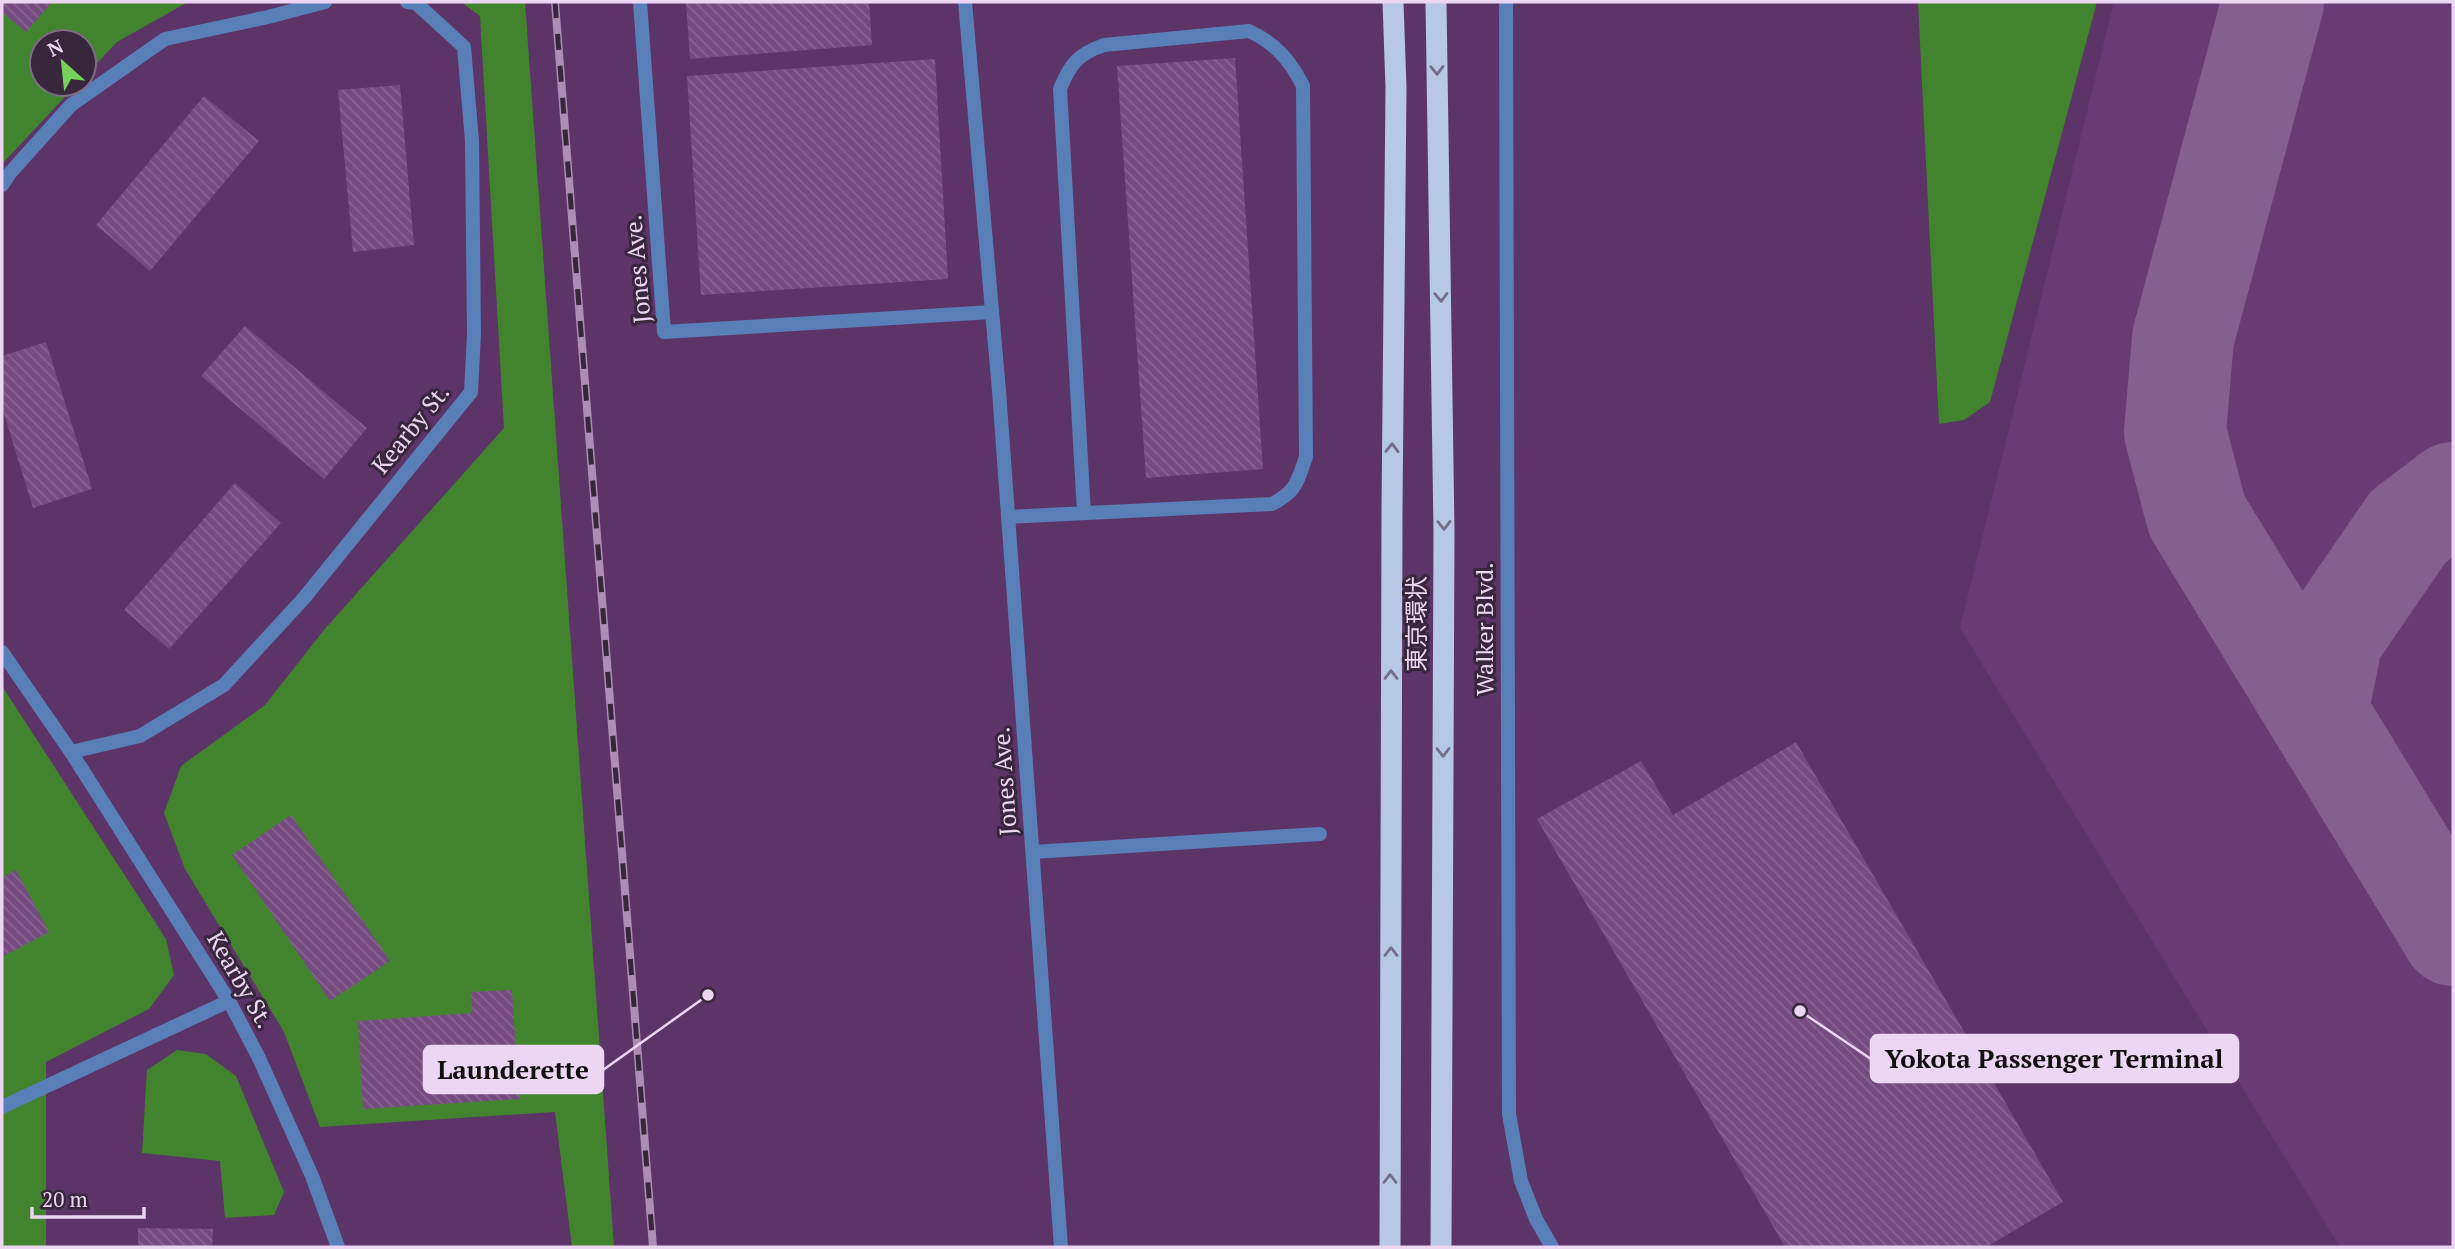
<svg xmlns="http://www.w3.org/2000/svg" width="2455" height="1249" viewBox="0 0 2455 1249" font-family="'PT Serif','Noto Sans JP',serif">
  <defs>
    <pattern id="building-back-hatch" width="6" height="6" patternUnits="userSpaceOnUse" patternTransform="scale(1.75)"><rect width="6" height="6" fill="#744a7f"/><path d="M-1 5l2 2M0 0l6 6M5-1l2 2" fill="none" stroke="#886392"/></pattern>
  </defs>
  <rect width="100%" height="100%" fill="#5d3468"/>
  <polygon fill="#693b75" points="2114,2 2453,2 2453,1247 2340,1247 1960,628"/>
  <g fill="#42832d">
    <polygon points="2,2 188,2 117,42 84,77 84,42 42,42 42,84 77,84 2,164"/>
    <polygon points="461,2 525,2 614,1247 572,1247 555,1112 320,1127 284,1032 185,869 164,813 181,766 265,705 324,630 504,428 480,16"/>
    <polygon points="1918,2 2097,2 1990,402 1964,420 1939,424"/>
    <polygon points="2,686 166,939 174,975 149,1009 46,1062 46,1247 2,1247"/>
    <polygon points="177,1050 206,1054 236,1076 284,1192 274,1215 225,1218 220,1161 142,1153 147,1070"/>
  </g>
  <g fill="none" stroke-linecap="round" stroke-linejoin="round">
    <g stroke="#85608f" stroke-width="102">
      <polyline points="2273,2 2183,338 2175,432 2197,516 2453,935"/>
      <polyline points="2317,712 2332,638 2408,527 2453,493"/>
    </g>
  </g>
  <g fill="url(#building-back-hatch)">
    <polygon points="2,2 52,2 26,32 2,12"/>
    <polygon points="686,2 869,2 872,45 690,59"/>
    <polygon points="1235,58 1263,469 1146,478 1117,66"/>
    <polygon points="935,59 948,279 701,295 687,76"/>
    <polygon points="400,85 414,245 353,252 338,90"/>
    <polygon points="204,96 259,141 150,271 96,225"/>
    <polygon points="245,326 367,428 324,479 201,376"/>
    <polygon points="46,342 92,489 33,508 2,407 2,356"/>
    <polygon points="235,483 281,523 169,649 124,610"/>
    <polygon points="1796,742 2063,1202 1986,1247 1785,1247 1537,819 1641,761 1673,815"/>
    <polygon points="291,815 390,961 330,1001 232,855"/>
    <polygon points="16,870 49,932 2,957 2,878"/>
    <polygon points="512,990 519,1099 363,1109 358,1021 472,1013 471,992"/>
    <polygon points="138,1228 213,1229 212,1247 138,1247"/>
  </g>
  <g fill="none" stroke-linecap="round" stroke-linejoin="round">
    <g stroke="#597fb9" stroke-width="14">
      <polyline points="640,2 664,332 992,312"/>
      <polyline points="965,2 999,391 1061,1247"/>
      <polyline points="1506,2 1509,1114 1521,1181 1536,1219 1552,1247"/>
      <polyline points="2,185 10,173 71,105 165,39 268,17 325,2"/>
      <path d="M1008,517L1272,504C1297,491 1297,482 1306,457L1303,86C1290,60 1275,43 1249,31L1104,45C1078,54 1070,64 1060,89L1084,513"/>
      <polyline points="2,652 71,752 229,1001 259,1058 312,1176 338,1247"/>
      <polyline points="71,752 140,736 224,685 304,598 471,392 474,335 472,141 464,47 416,3 407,2"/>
      <polyline points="1033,852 1320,834"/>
      <polyline points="2,1107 229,1001"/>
    </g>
    <g stroke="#b6c8e4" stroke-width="21">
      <polyline points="1436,2 1444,531 1441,1247"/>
      <polyline points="1390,1247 1392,510 1396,88 1393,2"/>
    </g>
    <g stroke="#ad8db6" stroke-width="8">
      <polyline id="rail" points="555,2 653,1247"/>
    </g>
    <use href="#rail" stroke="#38263d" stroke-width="5" stroke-dasharray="16" stroke-linecap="butt"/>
  </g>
  <defs><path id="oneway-chevron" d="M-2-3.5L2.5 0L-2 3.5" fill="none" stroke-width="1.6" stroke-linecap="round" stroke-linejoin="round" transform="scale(1.75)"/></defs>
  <g stroke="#716f88">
    <use href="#oneway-chevron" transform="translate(1437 70) rotate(89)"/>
    <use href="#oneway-chevron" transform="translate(1441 297) rotate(89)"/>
    <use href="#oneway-chevron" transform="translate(1392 448) rotate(-89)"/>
    <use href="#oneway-chevron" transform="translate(1444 525) rotate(89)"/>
    <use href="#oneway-chevron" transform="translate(1391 675) rotate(-90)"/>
    <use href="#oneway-chevron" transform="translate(1443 752) rotate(90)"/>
    <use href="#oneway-chevron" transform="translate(1391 952) rotate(-90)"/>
    <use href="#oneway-chevron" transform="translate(1390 1179) rotate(-90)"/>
  </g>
  <g text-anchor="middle" stroke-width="6" stroke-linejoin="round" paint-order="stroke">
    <g font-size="24" fill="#edd5f4" stroke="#38263d">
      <text transform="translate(638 269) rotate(-95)" y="8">Jones Ave.</text>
      <text transform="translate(411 429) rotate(-51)" y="8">Kearby St.</text>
      <text transform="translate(1417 624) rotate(-90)" y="8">東京環状</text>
      <text transform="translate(1485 629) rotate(-90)" y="8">Walker Blvd.</text>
      <text transform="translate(1005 781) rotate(-94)" y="8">Jones Ave.</text>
      <text transform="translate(240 980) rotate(60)" y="8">Kearby St.</text>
    </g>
  </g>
  <path fill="none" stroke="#edd5f4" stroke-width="2.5" d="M1800 1011L1871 1059M708 995L603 1070"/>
  <g fill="#edd5f4" stroke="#38263d" stroke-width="2.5">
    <circle cx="1800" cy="1011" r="7"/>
    <circle cx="708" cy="995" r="7"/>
  </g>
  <g fill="#edd5f4" stroke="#edd5f4" stroke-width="2.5">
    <rect x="1871" y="1035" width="367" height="47" rx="7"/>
    <rect x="424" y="1046" width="179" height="47" rx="7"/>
  </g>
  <g font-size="26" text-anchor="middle" font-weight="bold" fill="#111">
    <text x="2054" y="1068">Yokota Passenger Terminal</text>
    <text x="513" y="1079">Launderette</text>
  </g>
  <rect width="2455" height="1249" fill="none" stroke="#edd5f4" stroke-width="7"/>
  <g transform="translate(63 63) rotate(333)"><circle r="33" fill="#38263d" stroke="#806c86" stroke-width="2"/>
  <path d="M0-5L12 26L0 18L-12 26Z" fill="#76d25a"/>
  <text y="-10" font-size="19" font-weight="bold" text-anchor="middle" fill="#edd5f4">N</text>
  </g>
  <path d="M32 1207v10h112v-10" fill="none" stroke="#edd5f4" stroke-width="3.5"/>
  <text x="42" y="1207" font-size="21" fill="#edd5f4" stroke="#38263d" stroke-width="5" paint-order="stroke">20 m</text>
</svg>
